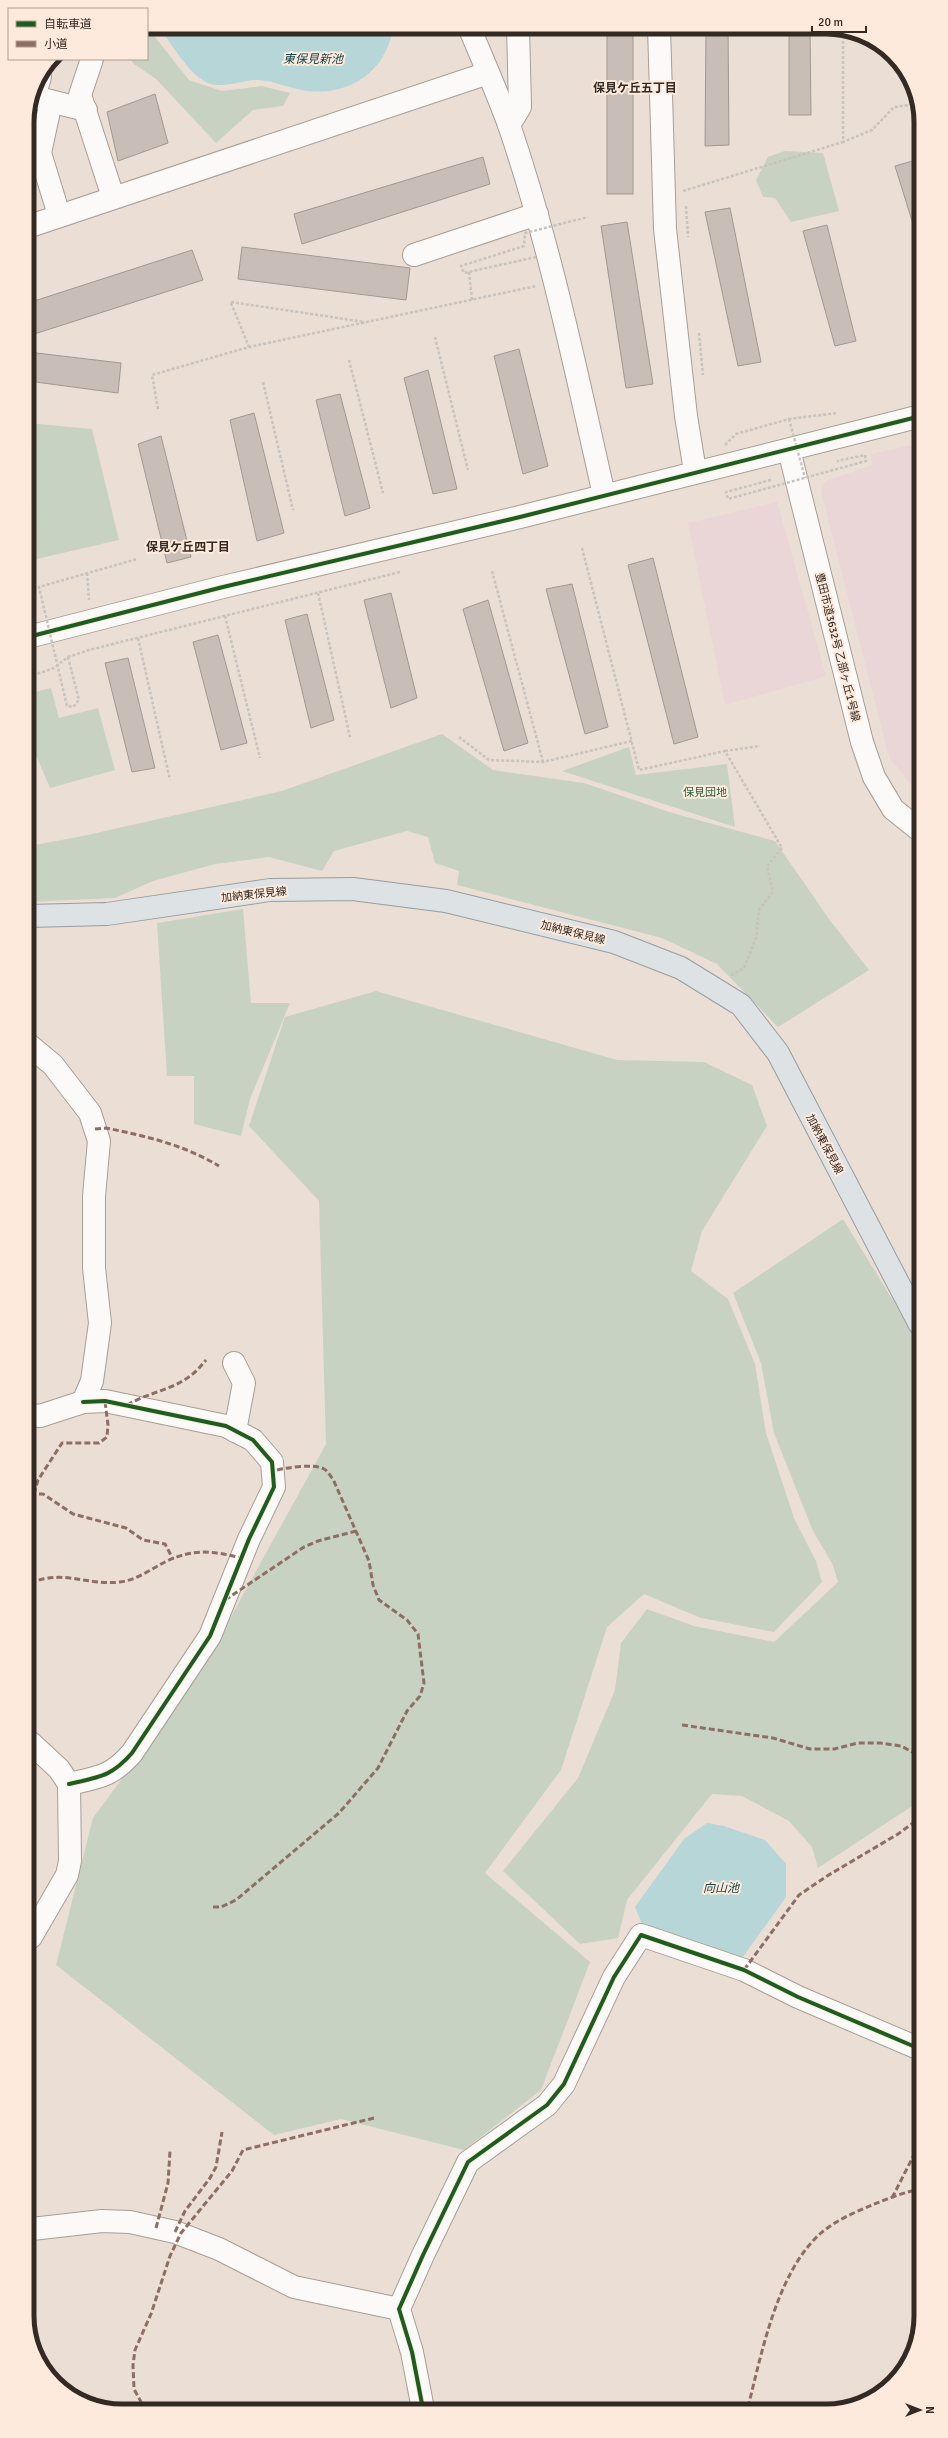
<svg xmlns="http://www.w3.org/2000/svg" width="948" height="2438" viewBox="0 0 948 2438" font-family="Signika,'Noto Sans JP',sans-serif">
  <rect width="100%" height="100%" fill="#ebded5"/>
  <g fill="#ead6d6">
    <polygon points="917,444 918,793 889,757 821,491 826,481 872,465 871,454"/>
    <polygon points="777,502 826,676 725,705 688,523"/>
  </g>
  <g fill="#c8d2c3">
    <polygon points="147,27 189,80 222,91 262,86 290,93 283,106 253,110 216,143 156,79 134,64 130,59 147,59"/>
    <polygon points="785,151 823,153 839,211 791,222 775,198 763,197 756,180 768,157"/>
    <polygon points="28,423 92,429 119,540 28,561"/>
    <polygon points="51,688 59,718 98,708 115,770 50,788 29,739 28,694"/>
    <polygon points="442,734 493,770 584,783 669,812 775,841 829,919 869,970 778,1027 717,964 662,938 457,885 459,871 435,863 428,837 407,831 334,851 322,871 269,857 215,864 153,881 115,898 29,902 29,846 83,836 282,791"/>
    <polygon points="629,747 636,775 727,764 735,827 562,771"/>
    <polygon points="243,909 251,1003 290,1003 250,1099 241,1136 194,1124 194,1076 167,1076 157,923"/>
    <polygon points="376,991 617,1060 704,1062 752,1085 767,1126 702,1231 691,1271 728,1299 755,1364 766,1433 794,1518 816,1561 822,1582 774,1632 701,1618 644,1594 607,1627 561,1770 485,1873 590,1962 541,2090 464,2150 341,2119 274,2135 56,1965 93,1818 200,1673 326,1444 319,1201 249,1126 285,1017"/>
    <polygon points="843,1219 919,1343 920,1801 818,1868 812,1847 789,1821 742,1796 712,1794 627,1900 618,1938 580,1944 503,1871 578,1778 615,1690 621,1643 647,1609 694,1626 774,1642 838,1582 833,1565 813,1531 774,1433 761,1363 733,1293"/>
  </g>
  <g fill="#b6d6d7">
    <path d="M159,27H393C387,70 351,96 308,91C291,89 276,81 258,80C242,80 221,90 206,82C188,73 171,43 159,27Z"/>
    <polygon points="707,1823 724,1826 765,1840 786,1864 786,1897 740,1961 644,1929 635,1907 684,1839"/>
  </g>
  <g fill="#c8bdb7" stroke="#a29892">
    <polygon points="706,27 728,27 729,145 705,146"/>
    <polygon points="789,27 810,27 811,115 789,115"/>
    <rect x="607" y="29" width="26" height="165"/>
    <polygon points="155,94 168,143 118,161 107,112"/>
    <polygon points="483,157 490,184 302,244 294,214"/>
    <polygon points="916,160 916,223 913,224 895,166"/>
    <polygon points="730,208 761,362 738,366 705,212"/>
    <polygon points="627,222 653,384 626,388 601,226"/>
    <polygon points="827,225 856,341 835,346 803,231"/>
    <polygon points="242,247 410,268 406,300 238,279"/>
    <polygon points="192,250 203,280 28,336 28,303"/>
    <polygon points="519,349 548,466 523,474 494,356"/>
    <polygon points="28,352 121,363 118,393 28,381"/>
    <polygon points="428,370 457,489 433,494 404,378"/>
    <polygon points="340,394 370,508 345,516 316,400"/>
    <polygon points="254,413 284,533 257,541 230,420"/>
    <polygon points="161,436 191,557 167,563 138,444"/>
    <polygon points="653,558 698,737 674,744 628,565"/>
    <polygon points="572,584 608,727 585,734 546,589"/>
    <polygon points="391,593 417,698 391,708 364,600"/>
    <polygon points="488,600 528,743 504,751 463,609"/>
    <polygon points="307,614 334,720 311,728 285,620"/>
    <polygon points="218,635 247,743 221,750 193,642"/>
    <polygon points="128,658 155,768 132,772 105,663"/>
  </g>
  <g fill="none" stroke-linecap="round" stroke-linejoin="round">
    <g stroke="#a79e96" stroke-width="24">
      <g id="minor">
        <path d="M469,27C483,60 497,92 509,125C550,245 576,371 604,495"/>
        <polyline points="659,27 665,229 686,416 695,471"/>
        <polyline points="92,59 80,95 113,197"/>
        <polyline points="40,77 34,97 86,110"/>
        <polyline points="51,102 40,153 59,215"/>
        <polyline points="509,125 520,107 518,27"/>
        <polyline points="27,227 488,73"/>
        <polyline points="414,255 537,214"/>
        <polyline points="789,450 862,742 874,777 893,809 918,829"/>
        <polyline points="28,637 223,587 520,517 917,417"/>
        <polyline points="29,1045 53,1065 90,1113 99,1141 94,1196 94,1268 100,1323 92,1381 83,1402"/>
        <polyline points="234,1363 244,1383 235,1431"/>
        <path d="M30,1415L40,1416L83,1402L105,1401L226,1426L253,1440L272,1462L274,1487L249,1539L210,1636L132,1753C111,1777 99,1777 69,1784"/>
        <polyline points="31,1743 59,1769 69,1784 70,1861 67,1875 31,1937"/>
        <polyline points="32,2229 102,2221 130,2222 175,2232 219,2249 294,2287 399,2309"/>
        <polyline points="423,2409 412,2352 399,2309 423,2255 468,2162 547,2105 564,2084 614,1977 641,1935 744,1970 798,1997 920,2049"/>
      </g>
    </g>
    <g stroke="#979e9f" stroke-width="24">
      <polyline id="major" points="29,916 107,914 270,890 353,889 446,901 614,942 681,968 741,1005 778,1053 919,1323"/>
    </g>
    <g stroke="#c7c3bf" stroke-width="2.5" stroke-dasharray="3 2" stroke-linecap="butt">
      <polyline points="843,31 843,142 872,130 894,107 916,104"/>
      <polyline points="683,191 843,142"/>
      <polyline points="686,206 688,237"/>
      <polyline points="469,272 472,300"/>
      <polyline points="231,302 365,322"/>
      <polyline points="231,303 249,347"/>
      <polyline points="699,333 703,375"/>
      <polyline points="435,337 468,470"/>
      <polyline points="349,360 383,493"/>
      <polyline points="263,382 293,510"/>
      <polyline points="158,409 152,375 249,347 536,286"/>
      <polyline points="725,445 736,434 789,419 837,413"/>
      <polyline points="582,548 639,770 725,751 782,848 767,866 773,892 759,910 756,938 744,968 730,976"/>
      <polyline points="492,571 543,762"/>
      <polyline points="87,573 89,600"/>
      <polyline points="318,593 350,737"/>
      <polyline points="225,616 260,758"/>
      <polyline points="138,638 170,780"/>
      <polyline points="28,677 54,668 68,657 89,650 400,572"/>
      <polyline points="459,737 489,760 543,762 632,741"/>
      <polyline points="725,751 760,746"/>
      <polyline points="29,769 35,812"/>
    </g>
    <use href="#minor" stroke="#fcfaf9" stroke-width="22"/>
    <use href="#major" stroke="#dde2e4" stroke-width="22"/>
    <g stroke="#c7c3bf" stroke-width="2.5" stroke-dasharray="3 2" stroke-linecap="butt">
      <polyline points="536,257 464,273 461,266 524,246 525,233 588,217"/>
      <polyline points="789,419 805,478"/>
      <polyline points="771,480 726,492 728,499 866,461 865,455 837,461"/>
      <polyline points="68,657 79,700 73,707 67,706 39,587 137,559"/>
    </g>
    <g stroke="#8d6e63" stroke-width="3" stroke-dasharray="6 3" stroke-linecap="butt">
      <path d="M95,1129L106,1128C146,1136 184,1145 219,1166"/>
      <path d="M127,1405C147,1393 172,1390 190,1376C196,1372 201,1366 206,1360"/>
      <polyline points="30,1494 43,1494 73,1514 126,1528 143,1540 165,1544 173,1559"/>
      <polyline points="34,1494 38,1480 62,1443 99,1443 107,1437 108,1425 105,1401"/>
      <path d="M30,1583C66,1569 86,1586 120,1582C137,1580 151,1569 165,1562C194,1548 212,1551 242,1558"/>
      <polyline points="225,1600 304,1547 318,1541 356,1531"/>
      <polyline points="682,1725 773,1738 810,1749 834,1749 858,1743 880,1743 901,1746 920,1756"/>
      <path d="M213,1907H221L236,1900L339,1813L378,1768L407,1711L420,1696L424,1683L418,1634L407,1620L379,1600L373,1585L369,1561L333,1479C330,1476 328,1471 324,1469C314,1463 284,1468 273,1471"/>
      <polyline points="744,1970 799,1895 827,1876 898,1834 920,1818"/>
      <polyline points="892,2198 921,2141"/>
      <polyline points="156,2228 168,2183 170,2151"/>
      <polyline points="175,2232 185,2211 210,2178 216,2167 222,2132"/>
      <path d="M748,2407C762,2352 777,2272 821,2233C835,2221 855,2212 872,2205C887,2199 904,2192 921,2189"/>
      <polyline points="146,2411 134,2389 133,2365 135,2350 151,2314 170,2256 181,2233 232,2171 243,2150 374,2118"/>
    </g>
    <g stroke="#feeadc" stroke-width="6">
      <g id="cycleway">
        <polyline points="28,637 223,587 520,517 917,417"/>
        <path d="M69,1784C99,1777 111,1777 132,1753L210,1636L249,1539L274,1487L272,1462L253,1440L226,1426L105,1401L83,1402"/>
        <polyline points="423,2409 412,2352 399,2309 423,2255 468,2162 547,2105 564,2084 614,1977 641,1935 744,1970 798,1997 920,2049"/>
      </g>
    </g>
    <use href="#cycleway" stroke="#1b5e20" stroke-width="4"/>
  </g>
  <g text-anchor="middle" stroke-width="4" stroke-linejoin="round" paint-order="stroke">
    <g font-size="11" fill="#342a24" stroke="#feeadc">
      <text transform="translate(838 647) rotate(76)" y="4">豊田市道3632号 乙部ヶ丘1号線</text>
      <text transform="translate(254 894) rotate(-6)" y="4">加納東保見線</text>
      <text transform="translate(573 932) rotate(14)" y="4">加納東保見線</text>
      <text transform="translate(825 1144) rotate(62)" y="4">加納東保見線</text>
    </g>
    <g font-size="11" fill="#296340" stroke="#feeadc">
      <text x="705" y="796">保見団地</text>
    </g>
    <g font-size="12" font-style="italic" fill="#154549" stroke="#feeadc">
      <text x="313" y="63">東保見新池</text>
      <text x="721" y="1892">向山池</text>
    </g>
    <g font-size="12" font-weight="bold" fill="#342a24" stroke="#feeadc">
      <text x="635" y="92">保見ケ丘五丁目</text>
      <text x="188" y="551">保見ケ丘四丁目</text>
    </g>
  </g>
  <path d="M0 0H948V2438H0ZM122 34H826A88 88 0 0 1 914 122V2316A88 88 0 0 1 826 2404H122A88 88 0 0 1 34 2316V122A88 88 0 0 1 122 34Z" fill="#feeadc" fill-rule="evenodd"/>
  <path fill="none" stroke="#342a24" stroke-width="5" d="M122 34H826A88 88 0 0 1 914 122V2316A88 88 0 0 1 826 2404H122A88 88 0 0 1 34 2316V122A88 88 0 0 1 122 34Z"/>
  <rect x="8" y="8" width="140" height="52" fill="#feeadc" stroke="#ad9d92"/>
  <rect x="16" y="21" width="20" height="6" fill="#1b5e20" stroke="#ad9d92"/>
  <text x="44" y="28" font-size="12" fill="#342a24">自転車道</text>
  <rect x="16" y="41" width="20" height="6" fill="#8d6e63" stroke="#ad9d92"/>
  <text x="44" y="48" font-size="12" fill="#342a24">小道</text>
  <g transform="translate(920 2410) rotate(90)" stroke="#feeadc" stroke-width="3" paint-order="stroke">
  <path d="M0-3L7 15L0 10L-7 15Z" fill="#342a24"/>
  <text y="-6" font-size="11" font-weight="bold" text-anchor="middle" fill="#342a24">N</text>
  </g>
  <path d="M812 26v6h54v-6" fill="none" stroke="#342a24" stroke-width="2"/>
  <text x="818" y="26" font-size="12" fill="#342a24" stroke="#feeadc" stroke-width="3" paint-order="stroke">20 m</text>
</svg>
